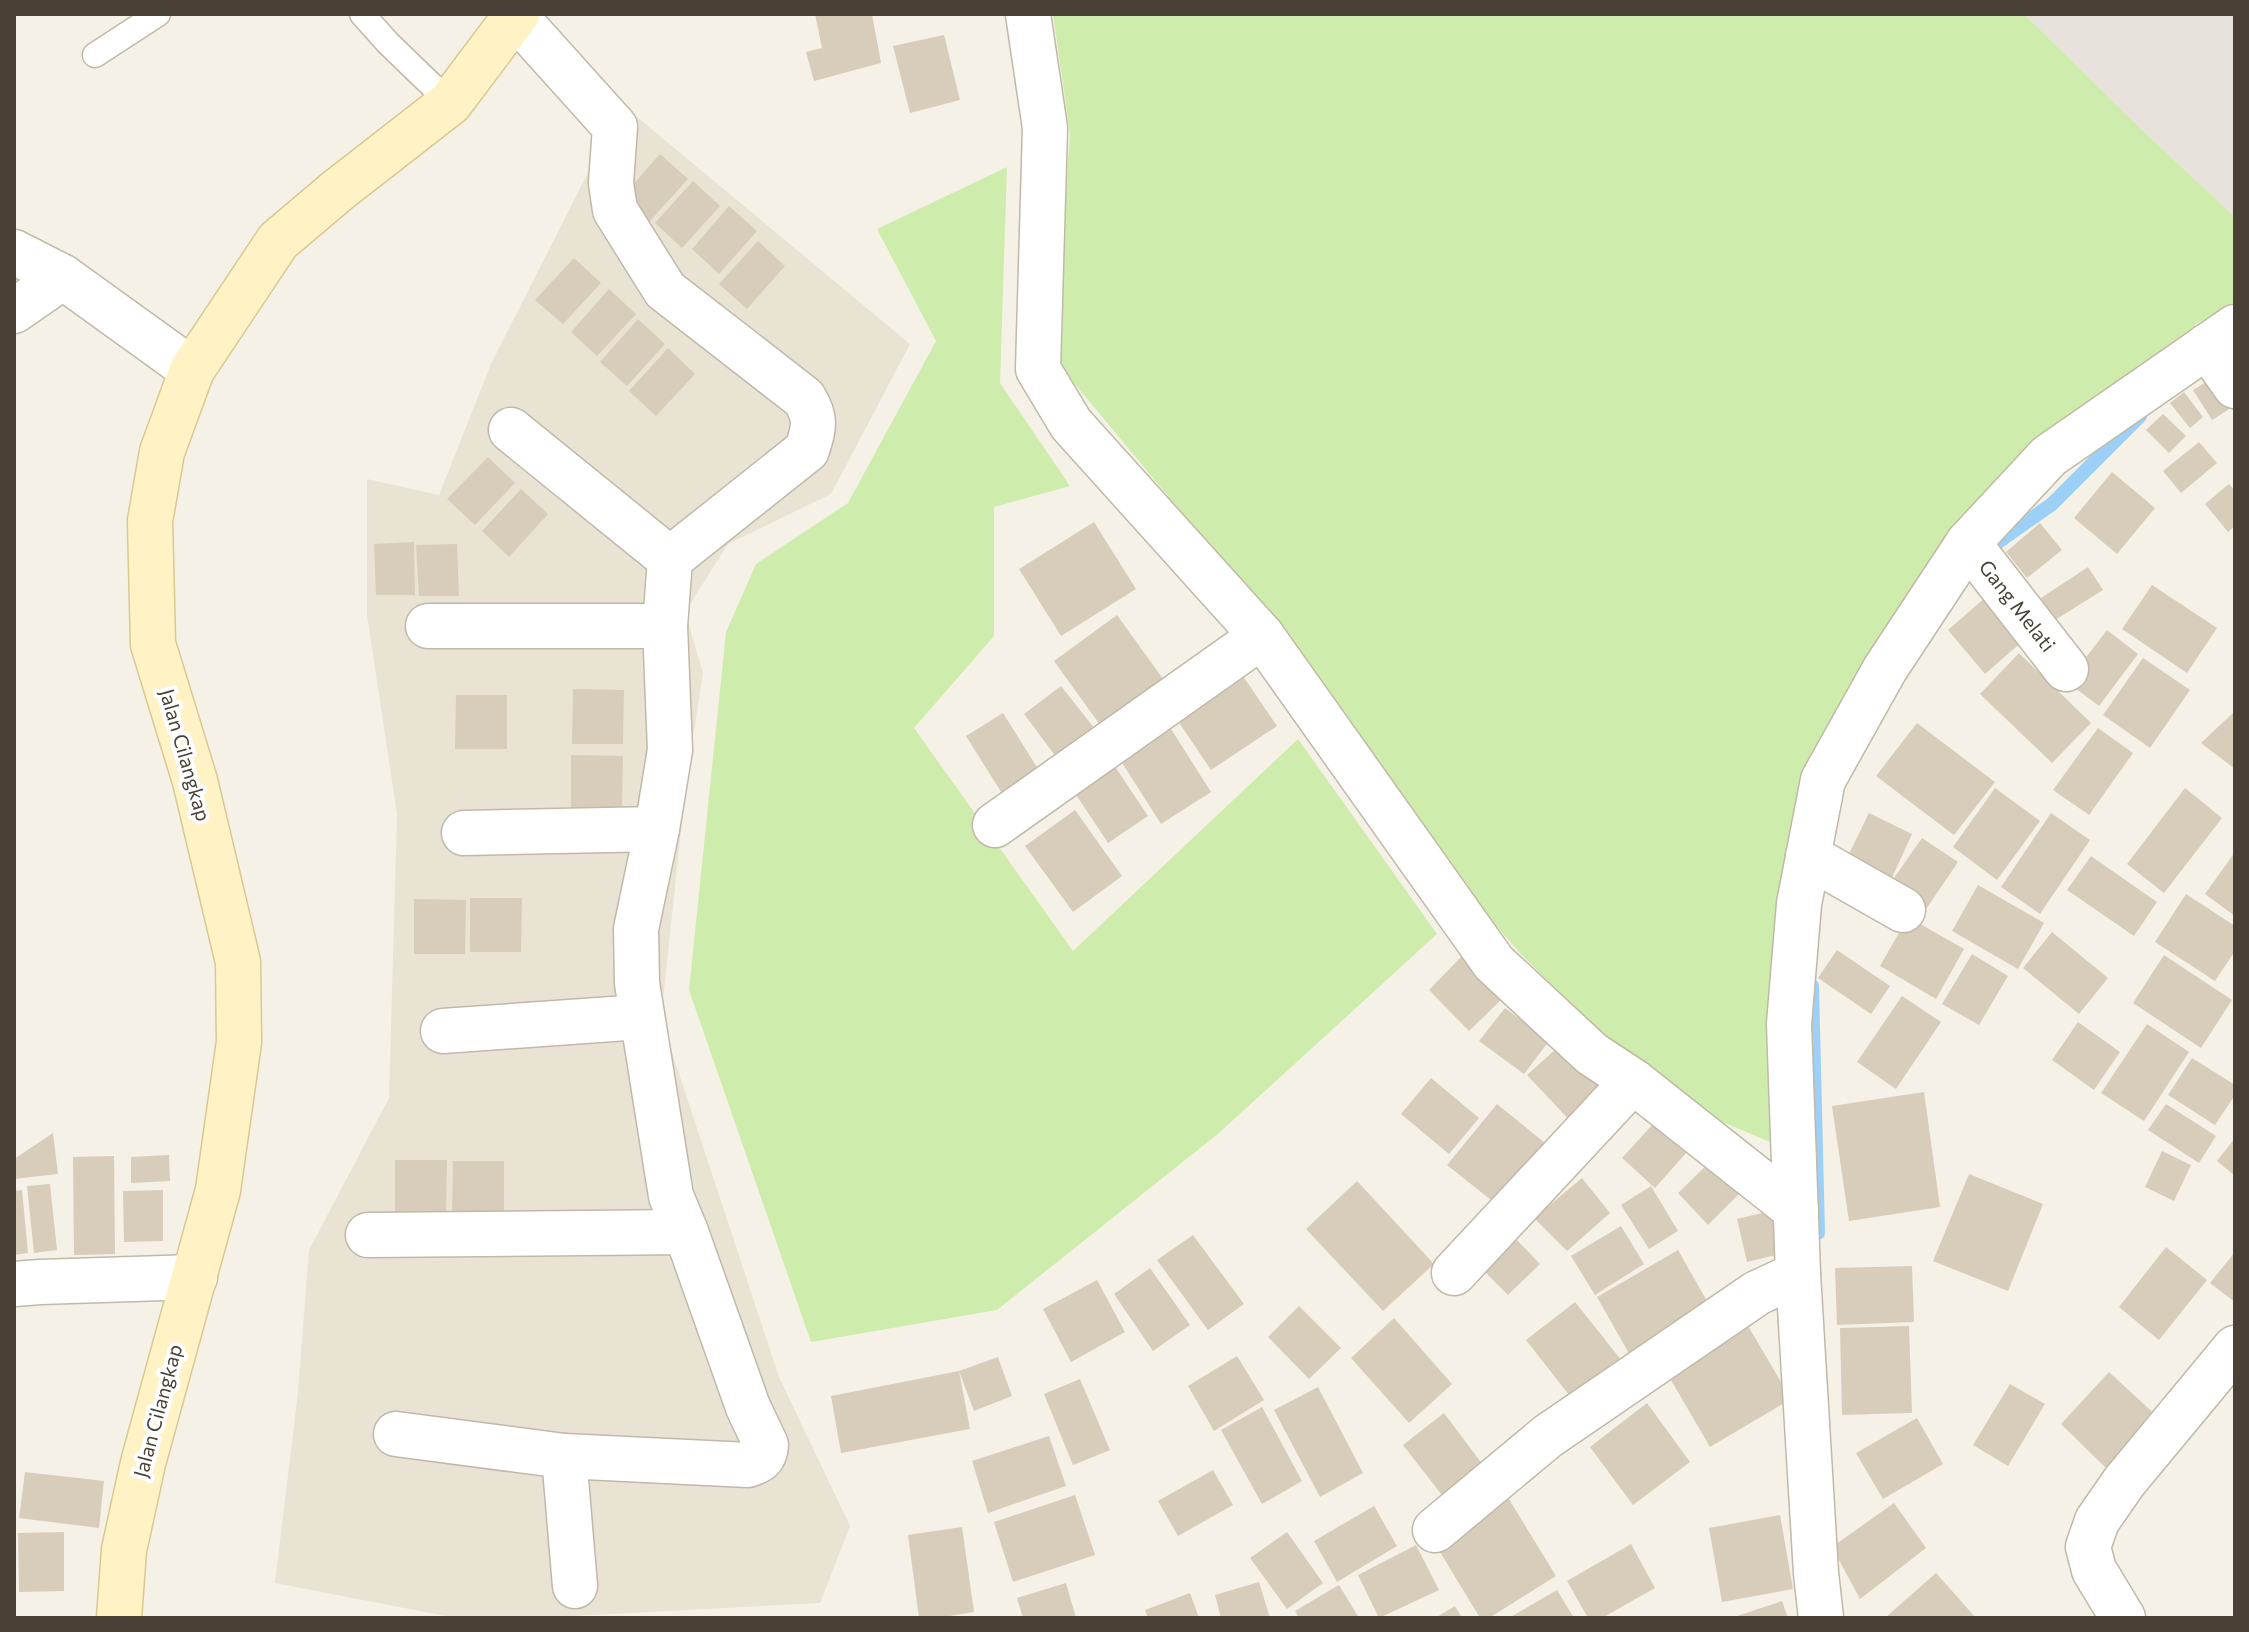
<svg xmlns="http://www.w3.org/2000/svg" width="2249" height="1632" viewBox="0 0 2249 1632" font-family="Commissioner,sans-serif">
  <rect width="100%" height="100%" fill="#f5f1e7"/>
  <polygon fill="#e9e3d4" points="631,112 910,344 831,494 728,544 685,612 703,673 686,783 661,1019 779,1377 850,1526 820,1603 574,1616 456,1618 275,1583 298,1392 309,1250 389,1098 397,814 367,615 367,479 439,495 491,364 604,141 615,127"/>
  <polygon fill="#e7e2db" points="2024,14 2235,14 2235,217 2146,134"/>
  <g fill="#ceedac">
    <polygon points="1053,14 2024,14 2146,134 2235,217 2235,305 2196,324 2117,406 1843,708 1786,852 1772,976 1777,1145 1699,1112 1601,1035 1520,953 1436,858 1292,645 1054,359 1070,134"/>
    <polygon points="1007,167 1000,383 1070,486 994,507 994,636 914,728 1073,951 1298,739 1437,934 1219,1133 997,1310 811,1342 689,990 726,632 756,564 848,503 936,341 877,229"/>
  </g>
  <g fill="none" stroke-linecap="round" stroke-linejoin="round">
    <g stroke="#9dd0f7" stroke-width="14">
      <polyline points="1984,552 2052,504 2140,416"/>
      <polyline points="1812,986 1818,1233"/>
    </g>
  </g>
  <g fill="#d8cdbb">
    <polygon points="815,14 872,14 881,63 814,81 806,52 822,48"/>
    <polygon points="944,35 960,100 910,113 893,46"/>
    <polygon points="660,154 688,179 649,222 622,197"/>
    <polygon points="693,181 720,206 682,248 655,223"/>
    <polygon points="729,206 757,231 719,274 692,249"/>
    <polygon points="758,241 785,266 747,309 719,284"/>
    <polygon points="574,258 601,283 563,324 535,300"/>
    <polygon points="609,289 636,314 597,356 571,332"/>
    <polygon points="638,319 665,344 627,386 600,362"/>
    <polygon points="668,348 695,374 656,416 629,391"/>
    <polygon points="2213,378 2231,408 2212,420 2193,390"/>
    <polygon points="2184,392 2203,417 2190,428 2170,403"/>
    <polygon points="2163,414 2186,436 2169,453 2146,430"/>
    <polygon points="2199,442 2217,463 2181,493 2163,471"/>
    <polygon points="488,457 515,483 475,525 447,499"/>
    <polygon points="2112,472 2155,508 2117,554 2074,518"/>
    <polygon points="2229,484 2235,491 2235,526 2228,532 2205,504"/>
    <polygon points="521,489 548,514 509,557 482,531"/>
    <polygon points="1094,522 1136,589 1061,636 1019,569"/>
    <polygon points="2040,523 2062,550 2027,578 2006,552"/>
    <polygon points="414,542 415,595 376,595 374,544"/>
    <polygon points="457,544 459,596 419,596 416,545"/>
    <polygon points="2088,567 2103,590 2055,620 2041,598"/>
    <polygon points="2152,585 2217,628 2187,673 2122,629"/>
    <polygon points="1986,597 2024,640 1985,674 1948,630"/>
    <polygon points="1117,615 1171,690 1108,736 1054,661"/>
    <polygon points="2107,630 2138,654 2099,706 2067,682"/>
    <polygon points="2019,653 2091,723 2052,763 1980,694"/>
    <polygon points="2143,658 2190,690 2150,748 2103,715"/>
    <polygon points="1243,676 1277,726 1211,770 1178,721"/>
    <polygon points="1061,686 1095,729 1057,758 1024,714"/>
    <polygon points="573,689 624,690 623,744 572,744"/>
    <polygon points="456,695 507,695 507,749 455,749"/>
    <polygon points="2235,711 2235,769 2201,743"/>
    <polygon points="1003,713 1040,772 1003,795 966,736"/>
    <polygon points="1917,723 1995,782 1954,835 1876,776"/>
    <polygon points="2098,728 2133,753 2089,815 2053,790"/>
    <polygon points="1171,729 1211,792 1161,824 1121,761"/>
    <polygon points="571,755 623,756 622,810 571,810"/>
    <polygon points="1112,762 1148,816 1108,843 1073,790"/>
    <polygon points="1995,788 2040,821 1997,880 1953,847"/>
    <polygon points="2185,788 2222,818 2164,893 2127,864"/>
    <polygon points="1075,810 1122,876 1073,912 1025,846"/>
    <polygon points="1869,813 1912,834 1891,880 1846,860"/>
    <polygon points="2051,813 2090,840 2040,914 2001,887"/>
    <polygon points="1922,838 1958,862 1924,912 1887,888"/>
    <polygon points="2235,852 2235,916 2205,894"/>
    <polygon points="2091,856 2157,902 2134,936 2067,890"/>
    <polygon points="1978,885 2044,923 2018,969 1952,931"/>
    <polygon points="2186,894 2235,926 2235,951 2215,981 2155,942"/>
    <polygon points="470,898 522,898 521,952 470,952"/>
    <polygon points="414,899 466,900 465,954 414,954"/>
    <polygon points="1908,917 1964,949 1936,999 1880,966"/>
    <polygon points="2052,932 2108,978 2079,1014 2023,968"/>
    <polygon points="1837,950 1890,986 1871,1014 1818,978"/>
    <polygon points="1972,954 2008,976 1979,1025 1942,1004"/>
    <polygon points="2164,955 2232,1000 2201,1048 2133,1003"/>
    <polygon points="1462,956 1503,998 1469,1031 1429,990"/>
    <polygon points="1902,996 1941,1022 1896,1089 1857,1062"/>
    <polygon points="1505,1008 1549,1041 1524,1074 1479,1041"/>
    <polygon points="2078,1022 2120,1052 2094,1090 2052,1060"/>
    <polygon points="2147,1024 2189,1052 2144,1121 2101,1093"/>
    <polygon points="1567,1039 1615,1091 1576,1127 1527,1075"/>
    <polygon points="2192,1058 2235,1085 2235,1095 2215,1125 2168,1095"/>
    <polygon points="1431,1078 1479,1118 1449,1154 1401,1114"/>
    <polygon points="1924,1092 1940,1207 1849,1221 1832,1106"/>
    <polygon points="1497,1104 1545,1143 1496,1204 1447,1165"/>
    <polygon points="2166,1104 2216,1136 2199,1163 2148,1130"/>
    <polygon points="1653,1124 1686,1153 1655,1188 1622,1158"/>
    <polygon points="53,1133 58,1174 14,1179 14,1159"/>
    <polygon points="2235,1138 2235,1176 2217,1161"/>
    <polygon points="2162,1151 2191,1165 2174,1201 2145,1187"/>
    <polygon points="169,1155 170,1181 131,1183 131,1157"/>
    <polygon points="114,1156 115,1254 74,1255 73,1157"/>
    <polygon points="395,1160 447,1160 446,1214 395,1214"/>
    <polygon points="453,1161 504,1161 504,1216 452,1215"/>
    <polygon points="1709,1163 1739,1194 1708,1225 1678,1193"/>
    <polygon points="1969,1174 2043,1204 2008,1291 1933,1261"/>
    <polygon points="1582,1178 1610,1213 1567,1251 1534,1218"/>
    <polygon points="1357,1181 1434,1264 1383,1311 1306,1229"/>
    <polygon points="50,1184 57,1250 34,1253 27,1186"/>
    <polygon points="1651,1186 1678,1231 1649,1249 1621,1205"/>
    <polygon points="22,1190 28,1253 14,1255 14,1191"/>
    <polygon points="163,1190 163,1241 124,1242 123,1191"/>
    <polygon points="1774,1210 1784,1253 1747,1262 1737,1219"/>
    <polygon points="1621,1226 1644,1264 1595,1295 1571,1256"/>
    <polygon points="1193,1235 1244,1304 1208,1330 1157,1260"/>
    <polygon points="1517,1240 1540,1264 1508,1295 1484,1271"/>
    <polygon points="2166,1247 2207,1280 2159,1340 2119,1307"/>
    <polygon points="1678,1250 1712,1310 1631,1357 1597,1297"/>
    <polygon points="2235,1252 2235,1302 2210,1283"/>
    <polygon points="1912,1266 1914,1322 1837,1325 1835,1268"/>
    <polygon points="1150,1268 1190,1325 1153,1351 1114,1294"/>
    <polygon points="1097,1280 1125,1332 1071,1362 1043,1309"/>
    <polygon points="1575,1302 1622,1361 1573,1400 1526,1340"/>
    <polygon points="1299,1306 1341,1348 1309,1379 1268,1337"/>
    <polygon points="1394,1318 1452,1384 1409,1423 1351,1358"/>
    <polygon points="1744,1319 1791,1399 1710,1447 1664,1368"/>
    <polygon points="1909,1326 1912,1413 1842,1415 1840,1328"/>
    <polygon points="1237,1356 1264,1400 1214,1431 1188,1386"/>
    <polygon points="998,1357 1012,1396 974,1411 959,1371 970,1429 841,1453 831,1396 959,1371"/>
    <polygon points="2109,1372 2161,1420 2111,1473 2061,1424"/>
    <polygon points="1080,1379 1110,1450 1073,1465 1044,1394"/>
    <polygon points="2010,1384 2045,1404 2008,1466 1973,1445"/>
    <polygon points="1318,1387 1363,1473 1320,1497 1274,1410"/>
    <polygon points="1647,1403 1690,1462 1633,1505 1590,1447"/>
    <polygon points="1262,1407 1302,1481 1262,1504 1221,1430"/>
    <polygon points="1444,1413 1492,1477 1452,1508 1403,1445"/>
    <polygon points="1917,1418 1943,1464 1883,1499 1856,1453"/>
    <polygon points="1049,1436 1066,1486 988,1513 972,1461"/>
    <polygon points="1213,1470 1233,1505 1178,1536 1158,1501"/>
    <polygon points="25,1472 104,1481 99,1528 19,1518"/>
    <polygon points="1075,1495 1095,1555 1013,1582 994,1522"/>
    <polygon points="1507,1496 1556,1576 1489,1618 1480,1618 1434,1542"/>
    <polygon points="1894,1503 1926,1548 1860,1599 1832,1547"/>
    <polygon points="1374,1506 1397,1546 1337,1582 1314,1541"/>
    <polygon points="1780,1515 1793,1589 1722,1602 1709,1528"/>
    <polygon points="962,1527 974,1612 937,1618 919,1618 908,1535"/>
    <polygon points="64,1532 64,1591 19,1592 18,1533"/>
    <polygon points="1287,1532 1323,1583 1287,1609 1250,1558"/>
    <polygon points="1631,1544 1655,1588 1602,1618 1588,1618 1567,1581"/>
    <polygon points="1416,1545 1439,1590 1379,1618 1358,1575"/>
    <polygon points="1936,1573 1976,1618 1885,1618 1903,1602"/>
    <polygon points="1259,1582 1270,1618 1221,1618 1215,1595"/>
    <polygon points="1066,1583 1076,1618 1023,1618 1017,1598"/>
    <polygon points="1339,1585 1359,1618 1299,1618 1295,1611"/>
    <polygon points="1557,1590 1574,1618 1509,1618"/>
    <polygon points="1190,1593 1199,1618 1148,1618 1145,1610"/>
    <polygon points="1782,1601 1788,1618 1734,1618 1734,1617"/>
    <polygon points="1455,1606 1462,1618 1435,1618"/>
  </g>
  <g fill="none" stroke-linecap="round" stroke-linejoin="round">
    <g stroke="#c1b9a8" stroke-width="27">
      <g id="lane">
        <polyline points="362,14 388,43 450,103"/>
        <polyline points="95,55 158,14"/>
      </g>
    </g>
    <g stroke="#c1b9a8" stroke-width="47">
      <g id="street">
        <polyline points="1028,14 1045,128 1038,369 1071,424 1262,636 1494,963 1592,1054 1633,1081 1796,1210"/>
        <polyline points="14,252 63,277 192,370"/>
        <polyline points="14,311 63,277"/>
        <polyline points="2207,346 2235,386"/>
        <polyline points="511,430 670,559"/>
        <polyline points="1968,543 2066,669"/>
        <polyline points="428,626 665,626"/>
        <polyline points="995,825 1262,636"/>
        <polyline points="464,833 657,829"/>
        <polyline points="1808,856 1903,910"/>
        <polyline points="443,1031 641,1017"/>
        <polyline points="368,1235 686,1232"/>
        <polyline points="1454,1273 1633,1081"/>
        <polyline points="14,1284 40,1282 195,1277"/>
        <path d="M396,1434L564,1456L748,1465C760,1461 765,1458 766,1445L748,1407L686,1232L671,1196L637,983L636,929L657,829L670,750L665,626L670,559L807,450C814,427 817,419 804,398L665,290L615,210L611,183L615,127L516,17"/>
        <polyline points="564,1456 575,1586"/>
        <polyline points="1435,1530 1548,1436 1757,1293 1798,1274"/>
        <polyline points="1821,1618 1816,1573 1798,1274 1789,1024 1799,904 1823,780 1885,669 1968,543 2049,456 2235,327"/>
        <polyline points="2123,1618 2094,1570 2088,1547 2097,1521 2124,1482 2235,1348"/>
      </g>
    </g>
    <g stroke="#d9c892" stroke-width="47">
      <polyline id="secondary" points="119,1618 124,1550 143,1463 218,1190 239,1042 238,962 195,781 153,644 150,521 162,452 192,370 278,241 337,191 450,103 517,14"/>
    </g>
    <use href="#lane" stroke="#fff" stroke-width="24"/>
    <use href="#street" stroke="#fff" stroke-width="44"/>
    <use href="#secondary" stroke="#fff3c6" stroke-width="44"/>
  </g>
  <g text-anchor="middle" stroke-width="8" stroke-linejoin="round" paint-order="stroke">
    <g font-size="20" fill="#494135" stroke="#fff">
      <text transform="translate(2017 606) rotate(52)" y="7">Gang Melati</text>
      <text transform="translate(185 755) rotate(74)" y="7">Jalan Cilangkap</text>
      <text transform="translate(158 1411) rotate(-75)" y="7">Jalan Cilangkap</text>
    </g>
  </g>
  <rect width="2249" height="1632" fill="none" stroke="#494135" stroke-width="32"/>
</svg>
